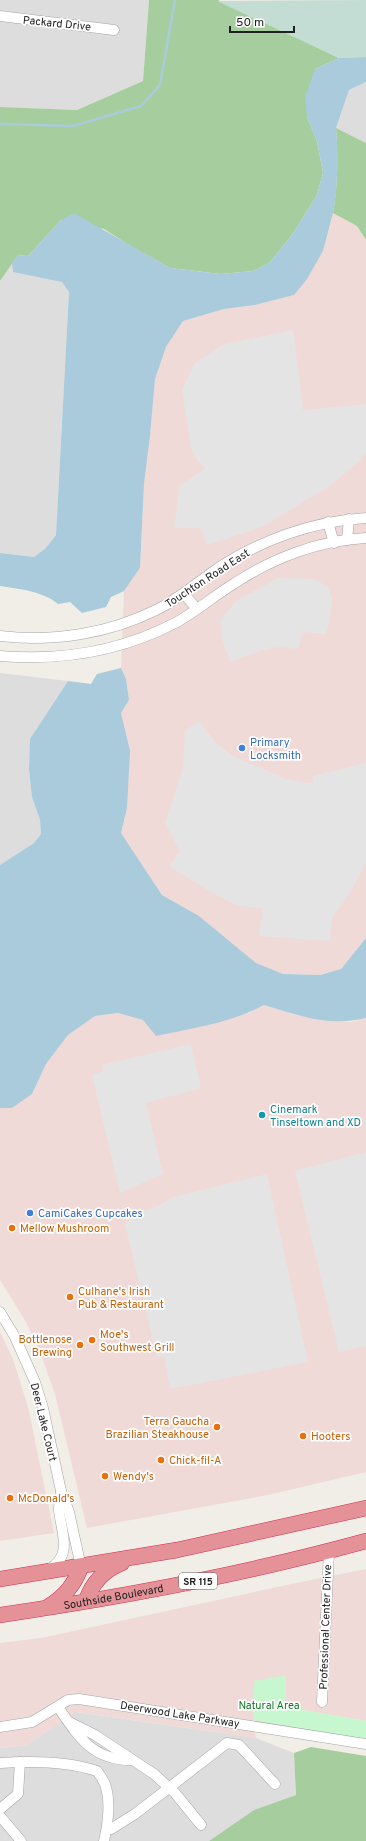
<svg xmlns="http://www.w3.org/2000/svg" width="366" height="1841" viewBox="0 0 366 1841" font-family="Overpass,sans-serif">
  <rect width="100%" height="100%" fill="#f0eee6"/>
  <g fill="#dedddd">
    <polygon points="0,0 149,0 143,81 77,110 0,107"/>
    <polygon points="366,82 366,143 336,128 349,90"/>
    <polygon points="12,263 13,272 62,281 69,292 56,535 46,548 34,557 0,553 0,281"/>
    <polygon points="0,673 68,681 30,739 29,770 32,797 40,820 41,834 34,843 0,865"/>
    <polygon points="76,1712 256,1738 294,1753 296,1795 254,1810 209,1841 0,1841 0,1748 26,1745"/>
  </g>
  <g fill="#f0dad7">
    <polygon points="333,213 357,226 366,240 366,938 341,969 320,975 283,974 256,963 199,916 162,895 121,833 127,808 120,713 129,700 126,679 121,668 124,591 140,568 144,484 150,436 155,379 166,347 183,321 224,309 255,305 294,295 323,251"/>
    <polygon points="264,1005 296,1015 351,1022 366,1018 366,1472 268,1495 87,1528 55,1394 40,1352 26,1322 0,1280 0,1108 12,1108 32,1094 46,1064 68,1035 95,1016 118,1013 143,1020 249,1013"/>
    <polygon points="0,1332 13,1359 28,1407 54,1533 0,1541"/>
    <polygon points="366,1569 366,1721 286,1707 286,1675 253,1720 256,1738 77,1712 26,1745 0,1748 0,1643 41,1638 296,1583"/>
  </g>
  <g fill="#a6cd9d">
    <polygon points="149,0 218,0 339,58 315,69 307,117 317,141 323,173 317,195 292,235 269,263 253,271 221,274 170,268 129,245 104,229 61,220 28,256 18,255 0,281 0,107 77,110 143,81"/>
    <path d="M336,128L366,143V240L357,226L333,213C338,185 338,157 336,128Z"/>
    <polygon points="311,1747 366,1756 366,1841 209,1841 254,1810 296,1795 294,1753"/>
  </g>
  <polygon fill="#c4ddd4" points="366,0 366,57 339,58 217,1"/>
  <polygon fill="#c6f7cf" points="286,1675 286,1707 366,1721 366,1741 253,1720 254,1681"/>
  <g fill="#e4e4e4">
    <polygon points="293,330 303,410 366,404 366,452 360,461 328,487 262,527 207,545 201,528 174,528 180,485 205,469 192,453 182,390 195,363 224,344"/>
    <polygon points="278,578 314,579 328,587 332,599 330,620 326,634 303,632 298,649 280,647 263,650 230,662 222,639 220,620 236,601"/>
    <polygon points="199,721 216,743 233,756 286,779 307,783 313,783 312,776 366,763 366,863 349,894 332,918 330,941 259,936 263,909 236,905 209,891 169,866 180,851 165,823 183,768 185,731"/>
    <polygon points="191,1044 201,1088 146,1103 163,1174 120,1193 92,1075 103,1071 102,1065"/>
    <polygon points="366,1152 366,1346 339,1352 295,1171"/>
    <polygon points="267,1174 308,1362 170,1389 164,1356 157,1357 125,1224 141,1211 154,1208 173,1197"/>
  </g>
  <g fill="#a9cbdb">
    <path d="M366,57V82L349,90L336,128L338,155L336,194L333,213L323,251L307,279L294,295L255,305L224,309L183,321L166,347L155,379L150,436L144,484L140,568L124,591L111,597L106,607L82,613L70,602L58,604C43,591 19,589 0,586V553L34,557L46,548L56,535L69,292L62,282L13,272L12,263L18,255L28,256L61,220L74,213L170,268L221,274L253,271L269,263L292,235L317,195L323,173L317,141L307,117L305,97L315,69L339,58Z"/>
    <path d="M121,668L126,679L129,700L121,713L130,751L127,808L121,833L162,895L199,916L256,963L283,974L320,975L341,969L366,938V1018C328,1027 301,1016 264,1005C231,1023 193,1028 156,1036L143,1020L118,1013L95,1016L68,1035L46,1064L32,1094L12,1108H0V865L34,843L41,834L40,820L32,797L29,770L30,739L68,681L91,684L97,674Z"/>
  </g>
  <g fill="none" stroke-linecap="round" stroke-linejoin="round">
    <polyline stroke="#a9cbdb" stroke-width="2.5" points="0,124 73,126 141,106 160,85 175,0"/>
    <g stroke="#a4a4a4" stroke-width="11">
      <g id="minor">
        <polyline points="0,16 114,30"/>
        <polyline points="328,522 334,543"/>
        <polyline points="347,540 349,519"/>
        <polyline points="184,594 197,609"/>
        <path d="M0,636C53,642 108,634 156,610C177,600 194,585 214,571C258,541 312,521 366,518"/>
        <path d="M0,656C61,661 122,651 177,622C197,611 215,595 235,583C273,558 320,540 366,538"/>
        <polyline points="0,1312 15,1337 35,1382 43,1408 61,1491 69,1512 81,1567"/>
        <path d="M48,1570C74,1555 61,1533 59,1510C59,1504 60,1497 61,1491"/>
        <polyline points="322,1702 329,1551"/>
        <path d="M58,1707C78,1736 92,1760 131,1760"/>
        <polyline points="69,1722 95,1735 154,1774 175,1793 201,1825"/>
        <polyline points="0,1727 32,1722 68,1700 79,1699 366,1744"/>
        <path d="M0,1763C32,1761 67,1761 97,1771C100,1775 103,1780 105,1784C111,1801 108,1825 104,1841"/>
        <polyline points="0,1809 18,1794 20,1762"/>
        <polyline points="0,1816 21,1841"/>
        <polyline points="107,1828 111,1829 135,1814 227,1743 239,1745 275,1784"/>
      </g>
    </g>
    <g stroke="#d42d54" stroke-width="16">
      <g id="highway">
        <polyline points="0,1579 177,1550 366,1508"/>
        <path d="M86,1601C92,1583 104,1570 122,1563"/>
        <path d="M49,1606C65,1596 74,1585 81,1567"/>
        <path id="s1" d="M0,1615C123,1597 246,1574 366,1541"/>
      </g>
    </g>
    <use href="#minor" stroke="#fff" stroke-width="10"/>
    <use href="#highway" stroke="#e49298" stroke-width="15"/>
  </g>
  <g fill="#3f7fe0" stroke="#fff" stroke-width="1.5">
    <circle cx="242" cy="748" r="4"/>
    <circle cx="30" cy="1213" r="4"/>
  </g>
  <circle fill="#0f9aa8" stroke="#fff" stroke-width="1.5" cx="262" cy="1115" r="4"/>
  <g fill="#e8710a" stroke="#fff" stroke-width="1.5">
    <circle cx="12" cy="1228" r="4"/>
    <circle cx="70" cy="1297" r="4"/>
    <circle cx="92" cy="1340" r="4"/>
    <circle cx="80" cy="1345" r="4"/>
    <circle cx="217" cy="1427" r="4"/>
    <circle cx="303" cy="1436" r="4"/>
    <circle cx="161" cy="1460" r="4"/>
    <circle cx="105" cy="1476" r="4"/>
    <circle cx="10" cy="1498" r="4"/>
  </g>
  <g text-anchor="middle" stroke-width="3.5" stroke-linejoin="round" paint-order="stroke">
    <rect fill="#fff" stroke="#636363" stroke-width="1" x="179" y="1573" width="38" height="16" rx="3"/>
    <g font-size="10" font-weight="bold" fill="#202020">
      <text x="198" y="1585">SR 115</text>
    </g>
    <g font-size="11" fill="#202020" stroke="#fff">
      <text transform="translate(57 23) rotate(6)" y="4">Packard Drive</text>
      <text transform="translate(207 578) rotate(-33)" y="4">Touchton Road East</text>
      <text transform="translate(44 1422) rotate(76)" y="4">Deer Lake Court</text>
      <text dy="4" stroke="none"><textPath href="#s1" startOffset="115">Southside Boulevard</textPath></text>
      <text transform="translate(325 1627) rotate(-88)" y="4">Professional Center Drive</text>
      <text transform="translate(180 1714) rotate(9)" y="4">Deerwood Lake Parkway</text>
    </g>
    <g font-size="11" fill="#366cbe" stroke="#fff" text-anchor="start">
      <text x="250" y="746">Primary<tspan x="250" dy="13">Locksmith</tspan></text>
      <text x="38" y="1217">CamiCakes Cupcakes</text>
    </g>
    <g font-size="11" fill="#0d838f" stroke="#fff" text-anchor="start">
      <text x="270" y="1113">Cinemark<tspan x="270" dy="13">Tinseltown and XD</tspan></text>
    </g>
    <g font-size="11" fill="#c56008" stroke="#fff" text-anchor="start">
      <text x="20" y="1232">Mellow Mushroom</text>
      <text x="78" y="1295">Culhane's Irish<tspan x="78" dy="13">Pub &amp; Restaurant</tspan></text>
      <text x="100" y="1338">Moe's<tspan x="100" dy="13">Southwest Grill</tspan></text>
      <text x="72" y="1343" text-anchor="end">Bottlenose<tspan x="72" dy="13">Brewing</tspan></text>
      <text x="209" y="1425" text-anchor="end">Terra Gaucha<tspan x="209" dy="13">Brazilian Steakhouse</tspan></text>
      <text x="311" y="1440">Hooters</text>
      <text x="169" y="1464">Chick-fil-A</text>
      <text x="113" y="1480">Wendy's</text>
      <text x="18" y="1502">McDonald's</text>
    </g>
    <g font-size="11" fill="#107b25" stroke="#fff">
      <text x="269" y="1709">Natural Area</text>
    </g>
  </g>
  <path d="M230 26v6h64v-6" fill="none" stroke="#202020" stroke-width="2"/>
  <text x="236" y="26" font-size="12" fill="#202020" stroke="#ffffff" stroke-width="3" paint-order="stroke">50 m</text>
</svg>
